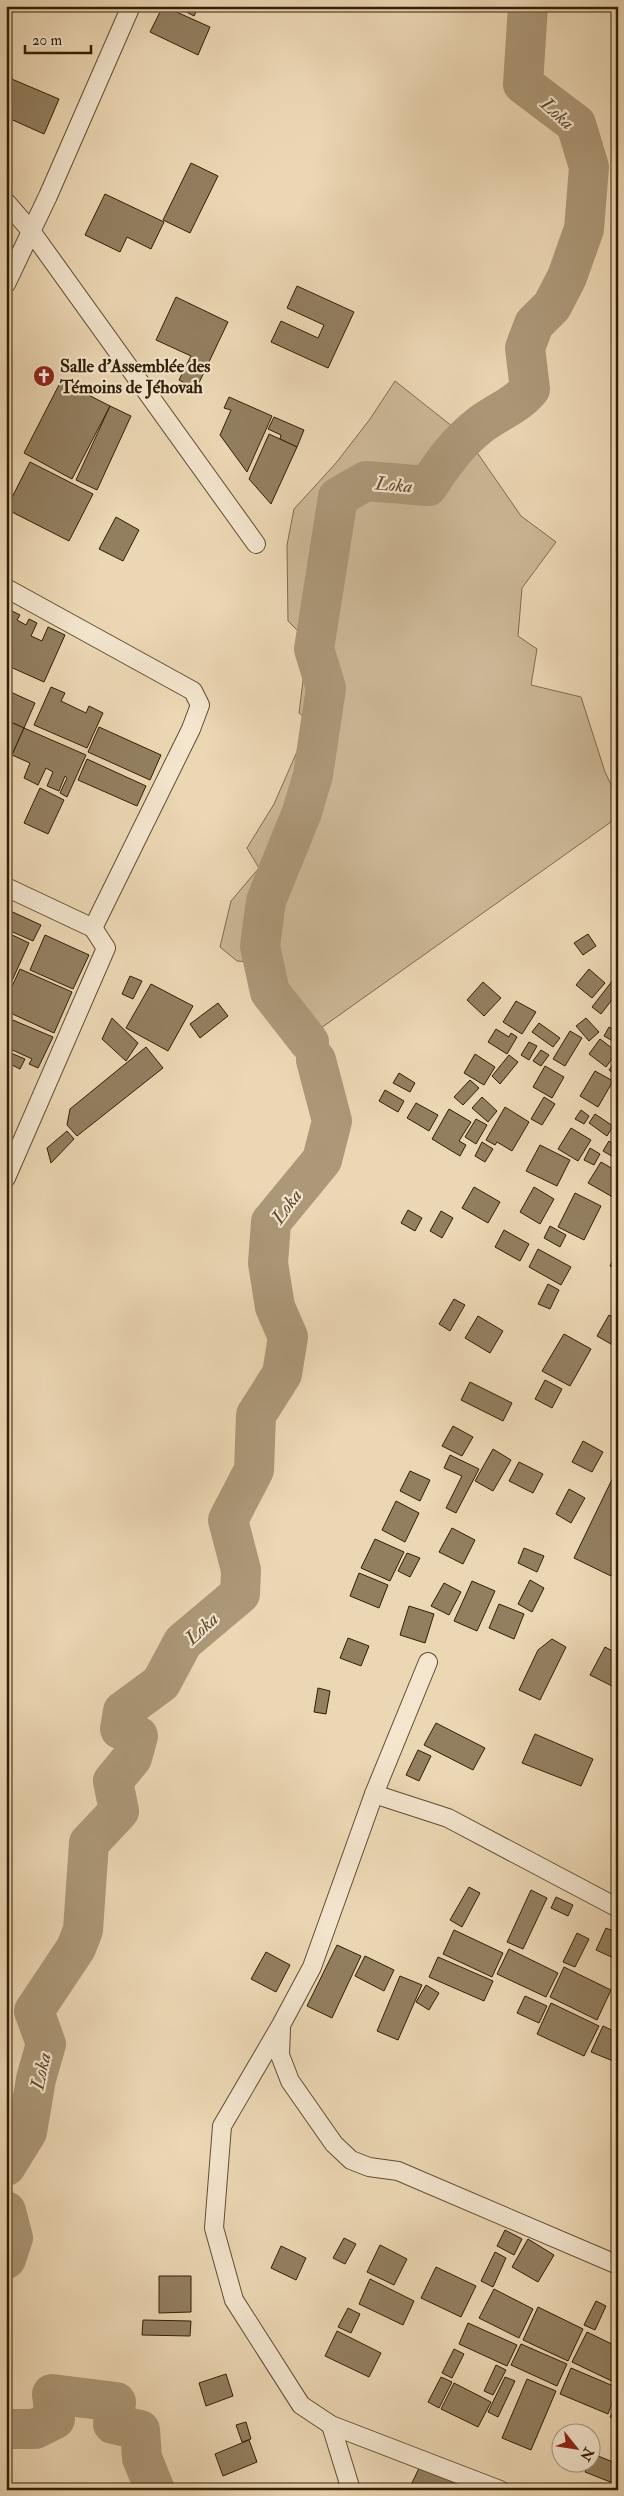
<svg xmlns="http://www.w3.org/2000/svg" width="624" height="2496" viewBox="0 0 624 2496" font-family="'IM FELL Double Pica',serif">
  <rect width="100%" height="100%" fill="#ecd7b4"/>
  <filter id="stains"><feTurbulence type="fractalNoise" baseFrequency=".004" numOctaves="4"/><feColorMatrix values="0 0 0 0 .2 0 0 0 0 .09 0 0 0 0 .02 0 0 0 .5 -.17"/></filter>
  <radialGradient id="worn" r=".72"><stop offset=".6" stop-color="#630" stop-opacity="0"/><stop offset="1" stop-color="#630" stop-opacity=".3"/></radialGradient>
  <polygon fill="#ccb896" stroke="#7e6c4d" points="395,381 467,438 521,516 556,542 522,588 518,636 537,649 531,685 581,697 605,772 618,799 618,817 314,1033 289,1002 264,963 237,961 220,947 231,901 259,868 247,848 274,804 310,722 299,713 308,641 288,621 287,545 294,509 336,463 370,419"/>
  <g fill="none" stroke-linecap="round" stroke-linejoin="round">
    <polyline stroke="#7b684a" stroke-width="7" points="523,6 526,12"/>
    <g stroke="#ac9878" stroke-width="40">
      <path d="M309,1042L270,992L260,946L266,901L302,812L313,775L326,688L314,649L338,497L366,481L428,486C443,463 458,442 480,425C497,412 516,406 530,389L525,348L534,324L552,306L567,277L584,229L589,167L576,124L523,84L528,6"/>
      <polyline points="6,2166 27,2132 36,2079 46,2044 34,2011 76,1948 83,1930 89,1843 119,1811 113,1781 132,1758 138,1736 120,1729 123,1711 161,1683 183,1642 240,1594 241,1570 228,1520 254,1470 256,1415 282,1374 288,1337 275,1307 268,1263 271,1222 322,1160 332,1121 316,1060"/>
      <polyline points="6,2211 13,2238 6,2259"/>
      <polyline points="6,2429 35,2429 55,2419 52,2394 116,2402 113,2424 140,2430 142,2458 155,2490"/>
    </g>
  </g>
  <g fill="#927f60" stroke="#311f04">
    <polygon points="163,6 210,27 198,55 150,32"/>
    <polygon points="175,6 199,6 194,16"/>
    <polygon points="7,77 59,99 44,134 6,117"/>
    <polygon points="191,163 218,176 190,233 163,220"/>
    <polygon points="105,194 164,222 151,249 127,237 120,252 85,235"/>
    <polygon points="297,286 354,312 328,368 271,342 281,321 318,338 324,325 287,308"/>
    <polygon points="176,297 228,322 196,389 179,380 191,356 156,340"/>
    <polygon points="61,381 110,406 72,479 24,453"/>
    <polygon points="229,397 272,416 247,472 220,435 231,410 224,408"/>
    <polygon points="110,406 131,416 97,490 76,480"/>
    <polygon points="274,417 304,430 297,447 280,439 281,435 268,429"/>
    <polygon points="269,434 297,447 271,504 249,479"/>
    <polygon points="30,462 93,494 69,541 6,509"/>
    <polygon points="116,517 139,530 123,561 99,549"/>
    <polygon points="12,611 20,615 17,620 26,625 29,619 37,623 31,636 42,641 48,627 65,635 44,682 6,665 6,623"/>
    <polygon points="51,687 65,693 61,701 86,713 89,706 103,713 87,748 34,725"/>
    <polygon points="6,690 35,703 24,728 6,720"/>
    <polygon points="6,720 24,728 12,755 6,752"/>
    <polygon points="99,727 161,755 150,780 88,752"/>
    <polygon points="24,728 86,755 67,797 60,793 67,778 65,776 59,791 47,786 53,772 46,768 38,785 24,778 30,763 12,755"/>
    <polygon points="87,759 146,786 137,806 78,780"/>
    <polygon points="40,788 64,800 48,834 24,823"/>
    <polygon points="6,909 41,925 33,941 6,929"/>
    <polygon points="6,932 29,943 7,992 6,991"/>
    <polygon points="588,934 596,946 583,955 574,943"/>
    <polygon points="45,935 89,955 73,989 30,970"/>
    <polygon points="20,969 72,992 54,1033 6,1011 6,999"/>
    <polygon points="589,969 605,983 592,998 576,985"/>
    <polygon points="130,976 142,981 133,999 122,994"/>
    <polygon points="613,980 618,983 618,992 601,1014 592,1007"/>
    <polygon points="483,982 501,998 484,1016 467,1000"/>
    <polygon points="151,984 193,1006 168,1051 126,1028"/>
    <polygon points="516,1001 536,1012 522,1034 503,1022"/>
    <polygon points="218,1003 228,1016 200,1038 190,1024"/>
    <polygon points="8,1018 53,1037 38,1068 29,1064 32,1059 6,1047"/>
    <polygon points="112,1018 138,1043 126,1061 102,1039"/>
    <polygon points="586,1018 599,1032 589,1041 576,1026"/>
    <polygon points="539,1023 560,1038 553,1047 532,1032"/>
    <polygon points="609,1027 618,1032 618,1044 604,1036"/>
    <polygon points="496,1029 509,1037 511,1033 517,1037 507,1054 488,1042"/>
    <polygon points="570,1031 582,1038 565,1066 553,1059"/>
    <polygon points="600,1039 617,1052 606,1067 589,1054"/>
    <polygon points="529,1042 537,1046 529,1060 521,1055"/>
    <polygon points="146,1047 163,1068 77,1136 67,1125 70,1109"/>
    <polygon points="541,1050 549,1055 541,1066 533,1061"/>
    <polygon points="6,1051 25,1059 20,1069 6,1062"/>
    <polygon points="475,1054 495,1067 484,1085 464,1073"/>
    <polygon points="509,1055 518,1062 500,1084 492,1076"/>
    <polygon points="616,1060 618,1061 618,1076 609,1070"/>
    <polygon points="545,1066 564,1077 552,1098 533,1087"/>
    <polygon points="595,1071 613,1081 598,1107 580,1096"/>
    <polygon points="399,1073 415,1083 410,1092 393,1083"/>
    <polygon points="470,1080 479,1088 463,1105 454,1097"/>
    <polygon points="385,1090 404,1101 398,1112 379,1101"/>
    <polygon points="482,1097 497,1111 488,1122 472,1108"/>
    <polygon points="544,1097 555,1104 542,1125 531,1119"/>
    <polygon points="416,1103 438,1115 429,1131 407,1118"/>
    <polygon points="505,1107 529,1122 512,1151 497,1142 495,1145 486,1140"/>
    <polygon points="449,1109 471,1122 459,1141 466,1145 460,1156 432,1139"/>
    <polygon points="581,1110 589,1116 584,1124 575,1119"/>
    <polygon points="595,1114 613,1126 607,1136 589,1123"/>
    <polygon points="476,1119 487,1125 476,1144 465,1137"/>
    <polygon points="571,1128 591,1140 578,1161 558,1149"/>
    <polygon points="67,1131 74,1139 51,1163 47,1148"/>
    <polygon points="609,1141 618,1147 615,1158 603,1151"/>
    <polygon points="482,1142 493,1149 485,1162 475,1156"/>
    <polygon points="540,1145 570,1160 557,1186 526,1171"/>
    <polygon points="590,1148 600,1154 594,1165 584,1160"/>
    <polygon points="601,1162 618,1172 618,1200 588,1183"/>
    <polygon points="474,1187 500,1202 488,1223 462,1208"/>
    <polygon points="534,1187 554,1199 540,1224 520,1212"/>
    <polygon points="575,1193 601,1206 584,1240 558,1227"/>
    <polygon points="408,1210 422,1218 415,1231 401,1223"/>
    <polygon points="441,1211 453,1218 442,1238 430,1231"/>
    <polygon points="550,1226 566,1235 560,1247 544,1238"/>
    <polygon points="504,1230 529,1244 520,1261 495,1247"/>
    <polygon points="538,1249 571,1267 561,1285 529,1267"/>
    <polygon points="618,1251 618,1270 610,1266"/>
    <polygon points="548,1284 559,1290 550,1309 538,1304"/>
    <polygon points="454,1299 465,1305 450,1331 439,1324"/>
    <polygon points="609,1315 618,1320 618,1348 597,1336"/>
    <polygon points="478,1316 503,1331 490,1353 465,1338"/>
    <polygon points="564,1334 591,1349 570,1386 542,1371"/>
    <polygon points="545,1380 562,1389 552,1408 535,1399"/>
    <polygon points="470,1382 512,1403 503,1421 461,1400"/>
    <polygon points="453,1426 473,1437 462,1456 442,1446"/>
    <polygon points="583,1441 603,1452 592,1472 572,1462"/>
    <polygon points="493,1449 511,1460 493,1491 475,1481"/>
    <polygon points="450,1455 479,1469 456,1513 446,1508 462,1476 444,1468"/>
    <polygon points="519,1462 543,1474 533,1493 509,1481"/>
    <polygon points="618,1467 618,1562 611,1576 574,1558"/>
    <polygon points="410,1471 430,1480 420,1501 400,1491"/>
    <polygon points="569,1489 585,1498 571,1523 556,1514"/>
    <polygon points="396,1501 419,1513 405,1542 382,1530"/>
    <polygon points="452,1528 475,1540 463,1564 439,1552"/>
    <polygon points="375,1539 404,1552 390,1581 361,1568"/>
    <polygon points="524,1548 544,1556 537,1572 518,1563"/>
    <polygon points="407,1553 420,1558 410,1577 398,1571"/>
    <polygon points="359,1573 388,1585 379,1608 350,1596"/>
    <polygon points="530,1580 544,1588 532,1612 518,1604"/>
    <polygon points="472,1581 495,1591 477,1631 454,1621"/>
    <polygon points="444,1583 461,1592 449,1615 431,1606"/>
    <polygon points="499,1604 524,1614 514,1639 489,1628"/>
    <polygon points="409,1606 434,1614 425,1643 400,1635"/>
    <polygon points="348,1638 369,1646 361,1666 340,1658"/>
    <polygon points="552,1639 566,1647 540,1700 519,1690 538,1650"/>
    <polygon points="605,1647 618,1654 618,1689 590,1675"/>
    <polygon points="318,1688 330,1691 326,1714 314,1712"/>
    <polygon points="436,1723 485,1748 473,1770 424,1745"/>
    <polygon points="535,1734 593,1759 581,1786 522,1763"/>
    <polygon points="418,1750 431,1756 419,1781 406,1775"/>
    <polygon points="469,1887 480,1893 462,1927 450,1920"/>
    <polygon points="531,1890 547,1898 523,1949 507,1942"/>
    <polygon points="556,1897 573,1905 568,1916 551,1908"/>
    <polygon points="606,1928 618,1933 618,1960 596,1950"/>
    <polygon points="454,1930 503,1953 492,1977 443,1954"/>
    <polygon points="577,1933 589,1939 575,1967 563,1962"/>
    <polygon points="337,1945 361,1956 332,2018 307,2006"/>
    <polygon points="509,1949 558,1973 546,1997 497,1974"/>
    <polygon points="266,1952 290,1965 276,1992 251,1979"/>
    <polygon points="365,1956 394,1970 384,1991 355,1976"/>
    <polygon points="438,1957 493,1981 484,2001 429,1977"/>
    <polygon points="564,1967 611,1990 597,2020 550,1997"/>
    <polygon points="400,1976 422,1985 398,2040 377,2031"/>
    <polygon points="426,1985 439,1993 429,2010 416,2002"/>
    <polygon points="525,1996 547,2006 539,2023 517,2013"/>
    <polygon points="551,2003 599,2026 584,2056 537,2034"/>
    <polygon points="603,2026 618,2033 618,2063 591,2052"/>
    <polygon points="505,2230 522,2239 514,2255 497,2246"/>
    <polygon points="344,2238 356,2244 345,2264 333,2258"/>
    <polygon points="528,2239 554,2255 538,2282 512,2267"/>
    <polygon points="380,2245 407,2259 394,2285 367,2272"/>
    <polygon points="281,2246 306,2258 296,2280 271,2268"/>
    <polygon points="495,2252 506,2258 493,2287 481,2281"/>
    <polygon points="436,2267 476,2286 461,2317 421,2298"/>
    <polygon points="159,2276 191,2276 191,2312 159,2313"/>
    <polygon points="370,2279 414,2301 403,2325 359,2304"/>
    <polygon points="494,2289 533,2309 519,2338 479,2318"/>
    <polygon points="596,2301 606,2306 595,2330 584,2325"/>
    <polygon points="538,2307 583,2329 568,2361 523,2340"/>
    <polygon points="348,2308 360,2314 351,2333 338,2327"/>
    <polygon points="143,2320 191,2321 190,2336 142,2335"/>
    <polygon points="468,2323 517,2345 507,2366 459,2344"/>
    <polygon points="337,2331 381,2353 369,2377 325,2356"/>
    <polygon points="587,2332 618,2347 618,2384 572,2362"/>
    <polygon points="521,2344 567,2364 557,2386 511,2365"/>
    <polygon points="454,2349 464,2354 452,2378 442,2373"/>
    <polygon points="496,2365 506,2370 493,2395 484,2391"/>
    <polygon points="571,2368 618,2388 608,2414 560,2394"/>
    <polygon points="226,2374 233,2396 206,2406 199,2383"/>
    <polygon points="441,2377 452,2382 439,2408 428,2402"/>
    <polygon points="505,2377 515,2381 498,2417 488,2412"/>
    <polygon points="527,2379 556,2391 531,2450 502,2438"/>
    <polygon points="454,2383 491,2402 478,2427 441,2409"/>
    <polygon points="618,2401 618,2420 610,2417"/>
    <polygon points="246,2422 251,2439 242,2442 236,2425"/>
    <polygon points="249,2440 257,2462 223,2476 215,2454"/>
    <polygon points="593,2454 618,2464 618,2485 585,2472 589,2464 592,2464"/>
    <polygon points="421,2464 469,2487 467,2490 421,2490 411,2485"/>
  </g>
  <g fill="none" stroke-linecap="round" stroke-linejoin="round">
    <g stroke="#604d30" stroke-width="20">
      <g id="minor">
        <polyline points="6,202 31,231 256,544"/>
        <polyline points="6,284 48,196 131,6"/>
        <polyline points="6,588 193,691 200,705 191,729 93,928"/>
        <polyline points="6,887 93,928 106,948 6,1178"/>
        <polyline points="428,1662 374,1794 312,1967 281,2025 222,2126 214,2228 234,2300 301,2405 331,2425 500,2490"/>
        <polyline points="374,1794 448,1818 618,1908"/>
        <polyline points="281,2029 280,2055 290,2081 334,2144 351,2160 369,2167 398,2171 618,2265"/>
        <polyline points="331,2425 351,2490"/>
      </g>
    </g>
    <use href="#minor" stroke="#f3e5ce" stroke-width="18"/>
  </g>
  <defs>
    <g id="church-disc" transform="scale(1.125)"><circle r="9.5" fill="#8f2418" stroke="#f3e5ce"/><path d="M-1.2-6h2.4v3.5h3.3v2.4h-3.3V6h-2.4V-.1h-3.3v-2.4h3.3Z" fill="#fff"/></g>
  </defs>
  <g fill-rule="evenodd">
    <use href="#church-disc" x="44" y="376"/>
  </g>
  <g text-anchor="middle" stroke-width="4.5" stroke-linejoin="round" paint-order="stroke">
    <g font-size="18" font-weight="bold" fill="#311f04" stroke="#f3e5ce" text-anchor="start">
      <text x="60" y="372">Salle d'Assemblée des<tspan x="60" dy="21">Témoins de Jéhovah</tspan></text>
    </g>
    <g font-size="19" font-style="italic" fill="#5c492d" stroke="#f3e5ce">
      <text transform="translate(558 113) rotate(42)" y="7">Loka</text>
      <text transform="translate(394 484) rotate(5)" y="7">Loka</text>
      <text transform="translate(286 1206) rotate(-54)" y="7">Loka</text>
      <text transform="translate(201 1628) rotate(-43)" y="7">Loka</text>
      <text transform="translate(40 2071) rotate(-78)" y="7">Loka</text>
    </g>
  </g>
  <rect width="624" height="2496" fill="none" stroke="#ecd7b4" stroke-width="25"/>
  <rect x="8" y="8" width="609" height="2481" fill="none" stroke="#311f04" stroke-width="2.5"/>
  <rect x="12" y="12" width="599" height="2471" fill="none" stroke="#311f04"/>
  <g transform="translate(576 2448) rotate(120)"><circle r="24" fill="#f3e5ce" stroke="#a5967d"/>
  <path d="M0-4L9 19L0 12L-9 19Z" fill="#8f2418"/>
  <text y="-8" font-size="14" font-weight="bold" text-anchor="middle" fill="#311f04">N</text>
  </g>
  <path d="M25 45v8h66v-8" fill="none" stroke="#311f04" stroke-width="2.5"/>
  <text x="32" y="45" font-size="15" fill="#311f04" stroke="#f3e5ce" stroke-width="4" paint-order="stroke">20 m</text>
  <rect width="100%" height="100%" filter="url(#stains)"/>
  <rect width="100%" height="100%" fill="url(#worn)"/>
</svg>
